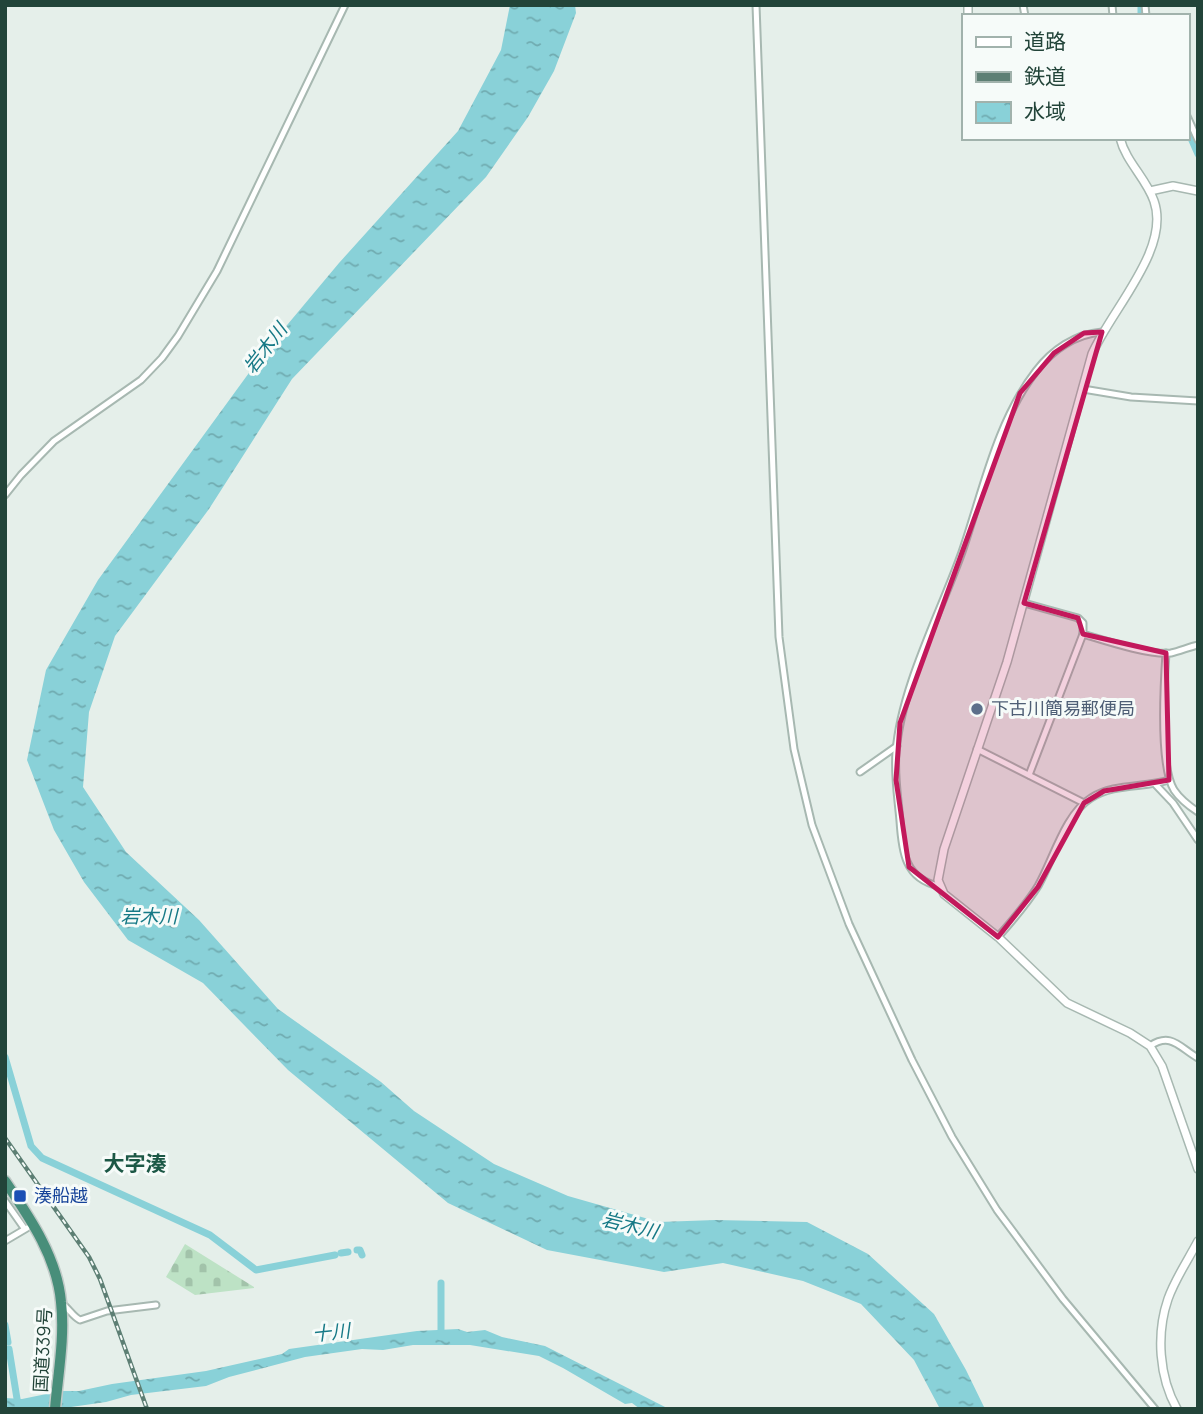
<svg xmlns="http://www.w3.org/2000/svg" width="1203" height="1414" viewBox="0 0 1203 1414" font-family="Manrope,'Noto Sans JP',sans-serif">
  <defs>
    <pattern id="cemetery-stones" width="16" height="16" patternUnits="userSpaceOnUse" patternTransform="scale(1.75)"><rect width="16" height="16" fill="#bde2c5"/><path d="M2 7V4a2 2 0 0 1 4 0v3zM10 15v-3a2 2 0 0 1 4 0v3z" fill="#a2c3aa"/></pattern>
    <pattern id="water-ripples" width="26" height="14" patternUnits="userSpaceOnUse" patternTransform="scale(1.75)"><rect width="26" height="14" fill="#89d1d8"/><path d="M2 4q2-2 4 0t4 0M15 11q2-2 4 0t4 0" fill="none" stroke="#70abb0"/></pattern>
  </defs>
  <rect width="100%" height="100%" fill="#e5efea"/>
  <polygon fill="url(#cemetery-stones)" points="185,1244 254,1287 254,1288 195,1295 166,1277"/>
  <g fill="url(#water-ripples)">
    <polygon points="510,5 575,5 576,13 554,71 528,117 486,177 292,379 209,509 115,636 89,712 83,787 126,852 199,920 278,1009 381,1082 414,1111 494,1164 568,1196 659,1222 715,1220 807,1222 868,1254 934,1314 966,1370 985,1409 940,1409 914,1360 861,1304 803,1281 723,1263 664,1272 547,1250 448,1203 288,1070 203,983 128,940 84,882 54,830 27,760 46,670 98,580 262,355 339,263 458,131 501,50"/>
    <polygon points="458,1329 467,1332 485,1330 502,1337 545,1346 669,1409 640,1409 632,1403 625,1404 563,1368 539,1356 470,1345 413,1345 383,1350 362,1349 305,1357 229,1377 206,1386 131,1395 106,1402 57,1409 5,1409 5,1398 22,1399 61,1391 79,1391 112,1384 206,1371 282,1354 289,1349 417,1331"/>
  </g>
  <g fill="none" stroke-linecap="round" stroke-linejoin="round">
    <g stroke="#89d1d8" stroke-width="7">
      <polyline points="1141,16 1141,5"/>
      <polyline points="1187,129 1198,154"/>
      <polyline points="5,1057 31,1146 42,1158 210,1235 256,1270 335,1255"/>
      <polyline points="357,1250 360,1250 362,1255"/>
      <polyline points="341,1253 348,1252"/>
      <polyline points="5,1325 8,1342"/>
      <polyline points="441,1337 441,1283"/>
      <polyline points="9,1349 18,1405"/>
    </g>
    <g stroke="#a7b8b1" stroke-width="9">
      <g id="minor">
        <polyline points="756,5 779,637 794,749 812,825 849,924 912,1060 952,1137 997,1210 1063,1299 1155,1409"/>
        <polyline points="1023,5 1025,16"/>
        <polyline points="1112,5 1113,16"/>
        <polyline points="1145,5 1146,16"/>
        <polyline points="1187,116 1198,140"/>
        <polyline points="1083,389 1131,397 1198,401"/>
        <polyline points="5,495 21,475 54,441 141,380 162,358 178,336 217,271 345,5"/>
        <path d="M1024,603L1078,618L1083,623V634C1103,640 1151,656 1171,653C1180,651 1189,647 1198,645"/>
        <path d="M1166,653C1164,683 1159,765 1174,790C1180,799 1189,806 1198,812"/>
        <polyline points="977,749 1084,803"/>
        <polyline points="860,772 897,746"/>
        <polyline points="1029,775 1083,634"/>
        <polyline points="1155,784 1173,803 1198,840"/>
        <path d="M939,886C905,879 902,852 900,821C898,798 894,775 896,752C901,687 940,614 962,552C983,491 996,423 1036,371C1052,350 1075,334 1102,332"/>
        <path d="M998,937C1012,921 1027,904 1038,886C1053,860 1065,814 1091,798C1114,783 1144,788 1169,780"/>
        <path d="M1150,1046C1171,1032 1179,1047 1198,1058"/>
        <polyline points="5,1201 24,1228"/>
        <polyline points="5,1241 27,1228"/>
        <path d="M61,1303C69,1308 72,1316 80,1320L107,1311L156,1305"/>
      </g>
    </g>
    <g stroke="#a7b8b1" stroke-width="10">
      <g id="tertiary">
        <polyline points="968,5 968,16"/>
        <path d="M1120,138C1126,162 1146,178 1154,201C1171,249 1111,310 1092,354L1007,662L944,849L938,880L944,894L998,937L1067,1003L1130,1033L1150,1046L1162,1066L1198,1169"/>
        <polyline points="1150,191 1173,186 1198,191"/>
        <path d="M1177,1409C1159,1377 1156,1334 1168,1299C1175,1279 1188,1260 1198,1241"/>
      </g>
    </g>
    <g stroke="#c1cbc8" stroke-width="13">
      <path id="trunk" d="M5,1181C30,1218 57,1257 61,1302C65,1337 58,1374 55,1409"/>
    </g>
    <use href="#minor" stroke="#fff" stroke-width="5"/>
    <use href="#tertiary" stroke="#fff" stroke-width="7"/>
    <use href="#trunk" stroke="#488e7a" stroke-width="10"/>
    <g stroke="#5d7f74" stroke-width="4.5">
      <polyline id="rail" points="5,1138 89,1257 100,1279 147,1409"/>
    </g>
    <use href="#rail" stroke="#f6fbf9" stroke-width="2" stroke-dasharray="5" stroke-linecap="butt"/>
  </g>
  <path fill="#c2185b" fill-opacity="0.2" stroke="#c2185b" stroke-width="5" stroke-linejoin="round" d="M1102,332L1024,603L1078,618L1083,634L1166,653L1169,780L1104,791L1084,803L1038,887L998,937L909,867L896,780L900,723L1020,393L1054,353L1084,333Z"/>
  <circle fill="#5c6f8a" stroke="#f6fbf9" stroke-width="2.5" cx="977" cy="709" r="7"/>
  <rect fill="#1a4fb4" stroke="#f6fbf9" stroke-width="2.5" x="13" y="1189" width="14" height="14" rx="3.5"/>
  <g text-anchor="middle" stroke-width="6" stroke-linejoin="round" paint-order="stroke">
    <g font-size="18" fill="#4e5e75" stroke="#f6fbf9" text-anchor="start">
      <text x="991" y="715">下古川簡易郵便局</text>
    </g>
    <g font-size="18" fill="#164399" stroke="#f6fbf9" text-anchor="start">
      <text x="34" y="1202">湊船越</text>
    </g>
    <g font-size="18" fill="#224439" stroke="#f6fbf9">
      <text transform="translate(43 1350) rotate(-87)" y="6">国道339号</text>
    </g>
    <g font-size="19" font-style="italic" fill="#167986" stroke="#f6fbf9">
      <text transform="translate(265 348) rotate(-52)" y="7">岩木川</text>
      <text x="149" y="923">岩木川</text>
      <text transform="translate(630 1225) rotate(14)" y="7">岩木川</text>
      <text transform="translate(331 1332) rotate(-6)" y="7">十川</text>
    </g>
    <g font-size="21" font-weight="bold" fill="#1c5846" stroke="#f6fbf9">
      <text x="135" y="1171">大字湊</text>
    </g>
  </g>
  <rect width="1203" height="1414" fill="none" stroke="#224439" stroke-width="14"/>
  <rect x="962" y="14" width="228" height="126" fill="#f6fbf9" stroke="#a1b2ac" stroke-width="2"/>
  <rect x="976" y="37" width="35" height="10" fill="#ffffff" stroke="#a1b2ac" stroke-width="2"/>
  <text x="1024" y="49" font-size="21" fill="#224439">道路</text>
  <rect x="976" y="72" width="35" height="10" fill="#5d7f74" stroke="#a1b2ac" stroke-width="2"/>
  <text x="1024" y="84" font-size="21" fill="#224439">鉄道</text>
  <rect x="976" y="102" width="35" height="21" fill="url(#water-ripples)" stroke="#a1b2ac" stroke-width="2"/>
  <text x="1024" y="119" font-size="21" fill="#224439">水域</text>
</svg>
